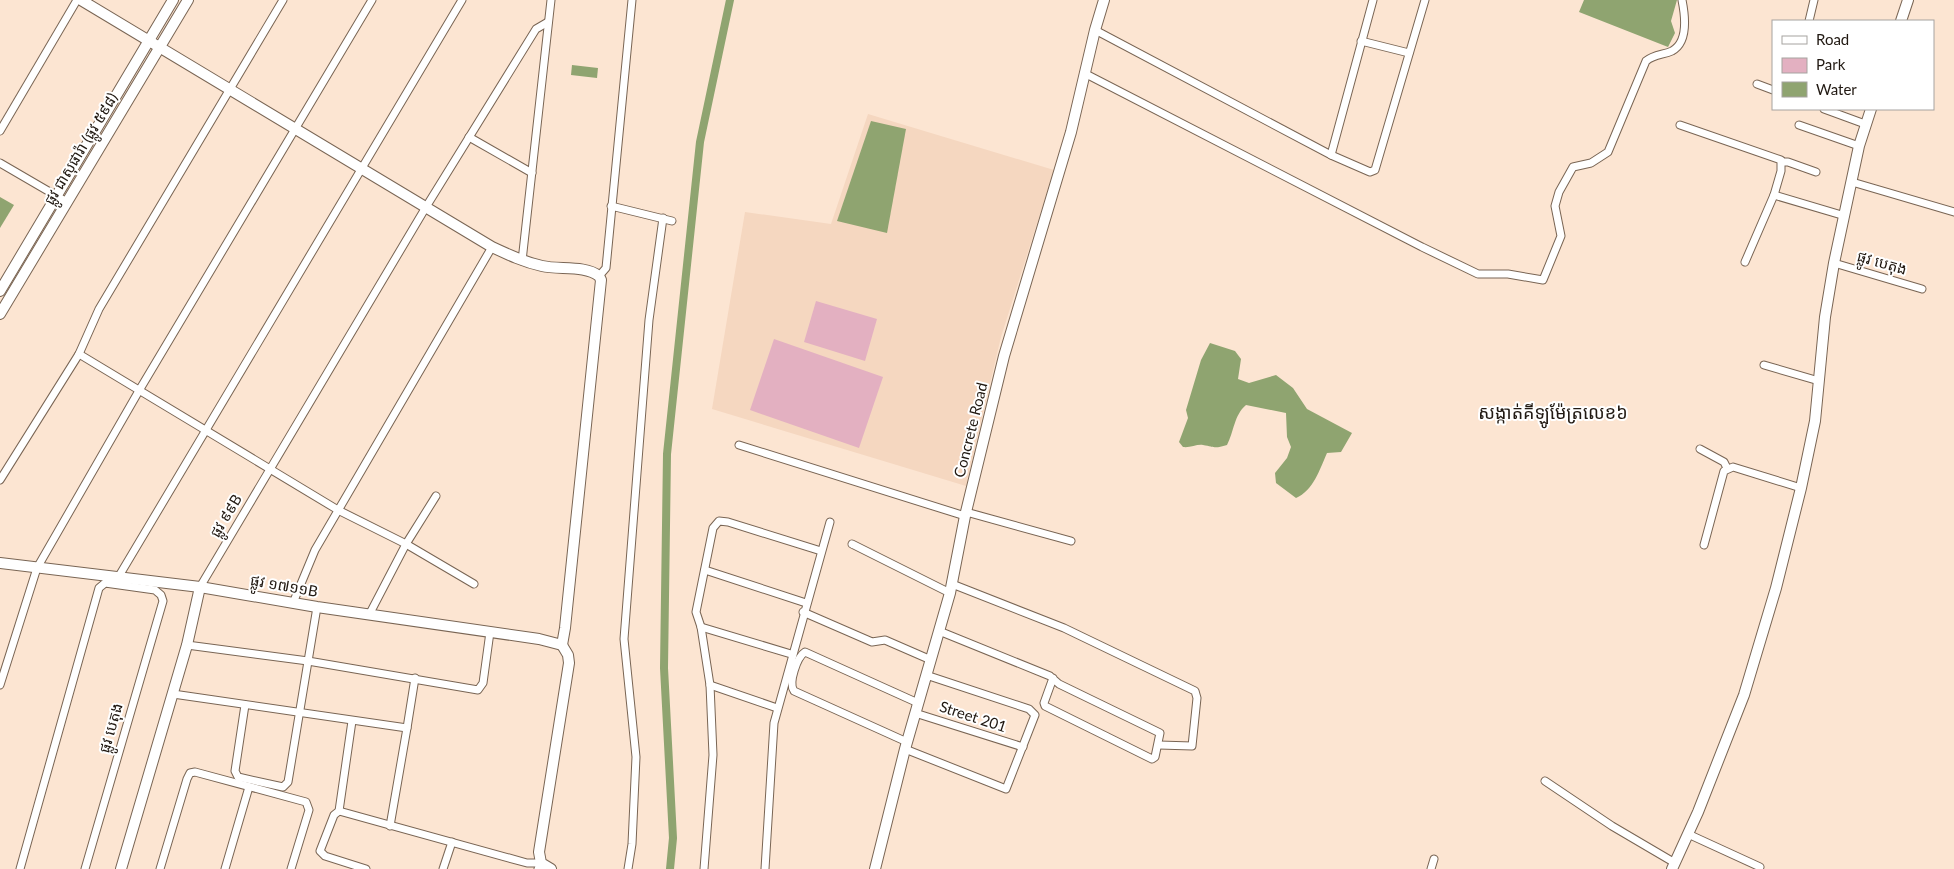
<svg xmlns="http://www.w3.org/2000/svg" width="1954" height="869" viewBox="0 0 1954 869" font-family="Lato,'Noto Sans Khmer',sans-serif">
  <rect width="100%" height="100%" fill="#fce5d2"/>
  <polygon fill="#f5d7c0" points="868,114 1054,170 1001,337 966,486 712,409 745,212 831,224"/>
  <g fill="#e3b0c1">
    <polygon points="816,301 877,319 865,361 804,342"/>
    <polygon points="774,339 883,377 859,448 750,410"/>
  </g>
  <g fill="#8fa470">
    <polygon points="1584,0 1677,0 1671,21 1675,33 1668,47 1579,12"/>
    <polygon points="572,65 598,68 597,78 571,75"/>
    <polygon points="871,121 906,129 887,233 837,221"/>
    <polygon points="0,197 14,205 0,228"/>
    <path d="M1210,343L1235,351L1241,359L1238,379L1249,383L1276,375L1293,388L1307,409L1352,433L1341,452L1327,453C1320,469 1313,491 1296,498L1276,483L1275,473L1287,458L1291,447L1287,437L1286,413L1246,405C1234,415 1234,432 1227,445C1214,449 1215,447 1203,445C1197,444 1190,448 1183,447L1179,442L1188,418L1186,410L1201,360Z"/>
  </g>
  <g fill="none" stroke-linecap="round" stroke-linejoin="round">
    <polyline stroke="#8fa470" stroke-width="8" points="670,869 673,838 664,668 667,454 700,142 730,0"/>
    <g stroke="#796554" stroke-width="9">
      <g id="street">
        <polyline points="1809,21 1814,0"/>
        <polyline points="1095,30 1331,155 1370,172 1375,170 1425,0"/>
        <polyline points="1361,41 1409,53"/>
        <path d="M1084,73L1422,247L1478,274H1508L1543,280L1561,236L1555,206L1559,192L1573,167L1591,163L1608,152L1646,61C1654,54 1663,55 1672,51C1689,42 1685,15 1682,0"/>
        <polyline points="1757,84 1773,90"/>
        <polyline points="1824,109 1865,124"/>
        <polyline points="1680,125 1781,160 1781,171 1774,195"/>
        <polyline points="1799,125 1859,146"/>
        <polyline points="0,131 77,0"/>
        <polyline points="469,137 532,173"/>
        <polyline points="1331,155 1373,0"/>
        <polyline points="1782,162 1788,162 1816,172"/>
        <polyline points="0,163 67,202"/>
        <polyline points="1852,182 1954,212"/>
        <polyline points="611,206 672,221"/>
        <polyline points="522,261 551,0"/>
        <polyline points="1745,262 1774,195 1845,216"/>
        <polyline points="1834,263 1922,289"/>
        <polyline points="599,276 606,268 632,0"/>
        <polyline points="79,354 338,510 406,544 474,584"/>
        <polyline points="1764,365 1819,381"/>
        <polyline points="739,445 965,516"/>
        <polyline points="1700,449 1724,462 1727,468"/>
        <polyline points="0,480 79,354 99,309 283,0"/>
        <polyline points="966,512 1071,541"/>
        <polyline points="852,544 950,593"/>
        <polyline points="1704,545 1724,471 1733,467 1801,488"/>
        <polyline points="705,570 806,603"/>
        <polyline points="119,576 462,0"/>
        <polyline points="952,584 1064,628 1195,691 1197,698 1192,746 1159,745"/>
        <polyline points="200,587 426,207 536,29 548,22"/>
        <polyline points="293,603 315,550 492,247"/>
        <polyline points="803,612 872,642 885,640 931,660"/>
        <polyline points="369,615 406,544 436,496"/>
        <polyline points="701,627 791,654"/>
        <polyline points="939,631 1050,676 1059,684 1160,733 1155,757 1152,759 1045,706 1044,703 1053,678"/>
        <polyline points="187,645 308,661 478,690 483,683 490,632"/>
        <polyline points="0,685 37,568 140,389 372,0"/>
        <polyline points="710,685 777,708"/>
        <polyline points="173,694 407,728 390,826"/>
        <polyline points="245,705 235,771 238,777 283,787 288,782 317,607"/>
        <polyline points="915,713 1023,747"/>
        <polyline points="352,721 339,811 334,815 320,851 325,856 366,869"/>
        <polyline points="407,728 415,678"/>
        <path d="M907,742L794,691C788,683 797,657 805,652L918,703"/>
        <polyline points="905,749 1006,789 1035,715 1029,709 926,675"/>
        <polyline points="1545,781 1612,826 1675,863"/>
        <polyline points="339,811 527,863 541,863 538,869"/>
        <polyline points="1688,834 1760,867"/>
        <polyline points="20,869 99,588 105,583 155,590 161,595 163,601 85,869"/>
        <polyline points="160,869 187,779 190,773 195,772 306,802 309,810 291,869"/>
        <polyline points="225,869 249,787"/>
        <polyline points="443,869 452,842"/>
        <polyline points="628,869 632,844 636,757 624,639 649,320 663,218"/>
        <polyline points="704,869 713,755 710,685 701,627 696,612 713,528 719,521 728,522 821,551"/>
        <polyline points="765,869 774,723 830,522"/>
        <polyline points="1431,869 1434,859"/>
      </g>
    </g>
    <g stroke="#796554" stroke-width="12">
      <g id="secondary">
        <path d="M81,0L492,247C509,255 524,262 542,266C559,270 585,265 599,276L601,280L565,628L562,645"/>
        <polyline points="1901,21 1908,0"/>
        <polyline points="0,291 173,0"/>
        <polyline points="0,314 188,0"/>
        <polyline points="0,563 200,587 317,607 539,639 562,645"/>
        <polyline points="121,869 187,645 200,587"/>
        <polyline points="551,869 541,863 539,852 569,663 568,655 562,645"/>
        <polyline points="875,869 905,749 950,593 965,516 1004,356 1071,132 1095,30 1104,0"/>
        <polyline points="1672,869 1698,812 1744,695 1776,588 1801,488 1815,421 1825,317 1834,263 1859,146 1871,109"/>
      </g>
    </g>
    <use href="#street" stroke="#fff" stroke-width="7"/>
    <use href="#secondary" stroke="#fff" stroke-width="10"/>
  </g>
  <g text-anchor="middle" stroke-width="4" stroke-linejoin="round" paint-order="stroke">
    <g font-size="15" fill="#211912" stroke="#fff">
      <text transform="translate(81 149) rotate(-59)" y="5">ផ្លូវ ជាសុផារ៉ា (ផ្លូវ ៥៩៨)</text>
      <text transform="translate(1882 263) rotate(16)" y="5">ផ្លូវ បេតុង</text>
      <text transform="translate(971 430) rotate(-76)" y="5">Concrete Road</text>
      <text transform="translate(226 516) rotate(-59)" y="5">ផ្លូវ ៩៩B</text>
      <text transform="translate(284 586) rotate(10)" y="5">ផ្លូវ ១៧១១B</text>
      <text transform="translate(973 717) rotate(18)" y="5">Street 201</text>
      <text transform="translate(111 728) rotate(-74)" y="5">ផ្លូវ បេតុង</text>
    </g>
    <g font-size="18" fill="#211912" stroke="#fff">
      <text x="1553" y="419">សង្កាត់គីឡូម៉ែត្រលេខ៦</text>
    </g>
  </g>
  <rect x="1772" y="20" width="162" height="90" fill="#ffffff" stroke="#a6a3a0"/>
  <rect x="1782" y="36" width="25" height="8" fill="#ffffff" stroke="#a6a3a0"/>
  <text x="1816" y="45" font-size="15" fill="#211912">Road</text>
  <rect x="1782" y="58" width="25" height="15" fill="#e3b0c1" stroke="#a6a3a0"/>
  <text x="1816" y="70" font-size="15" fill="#211912">Park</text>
  <rect x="1782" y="82" width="25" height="15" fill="#8fa470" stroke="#a6a3a0"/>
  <text x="1816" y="95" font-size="15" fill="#211912">Water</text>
</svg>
